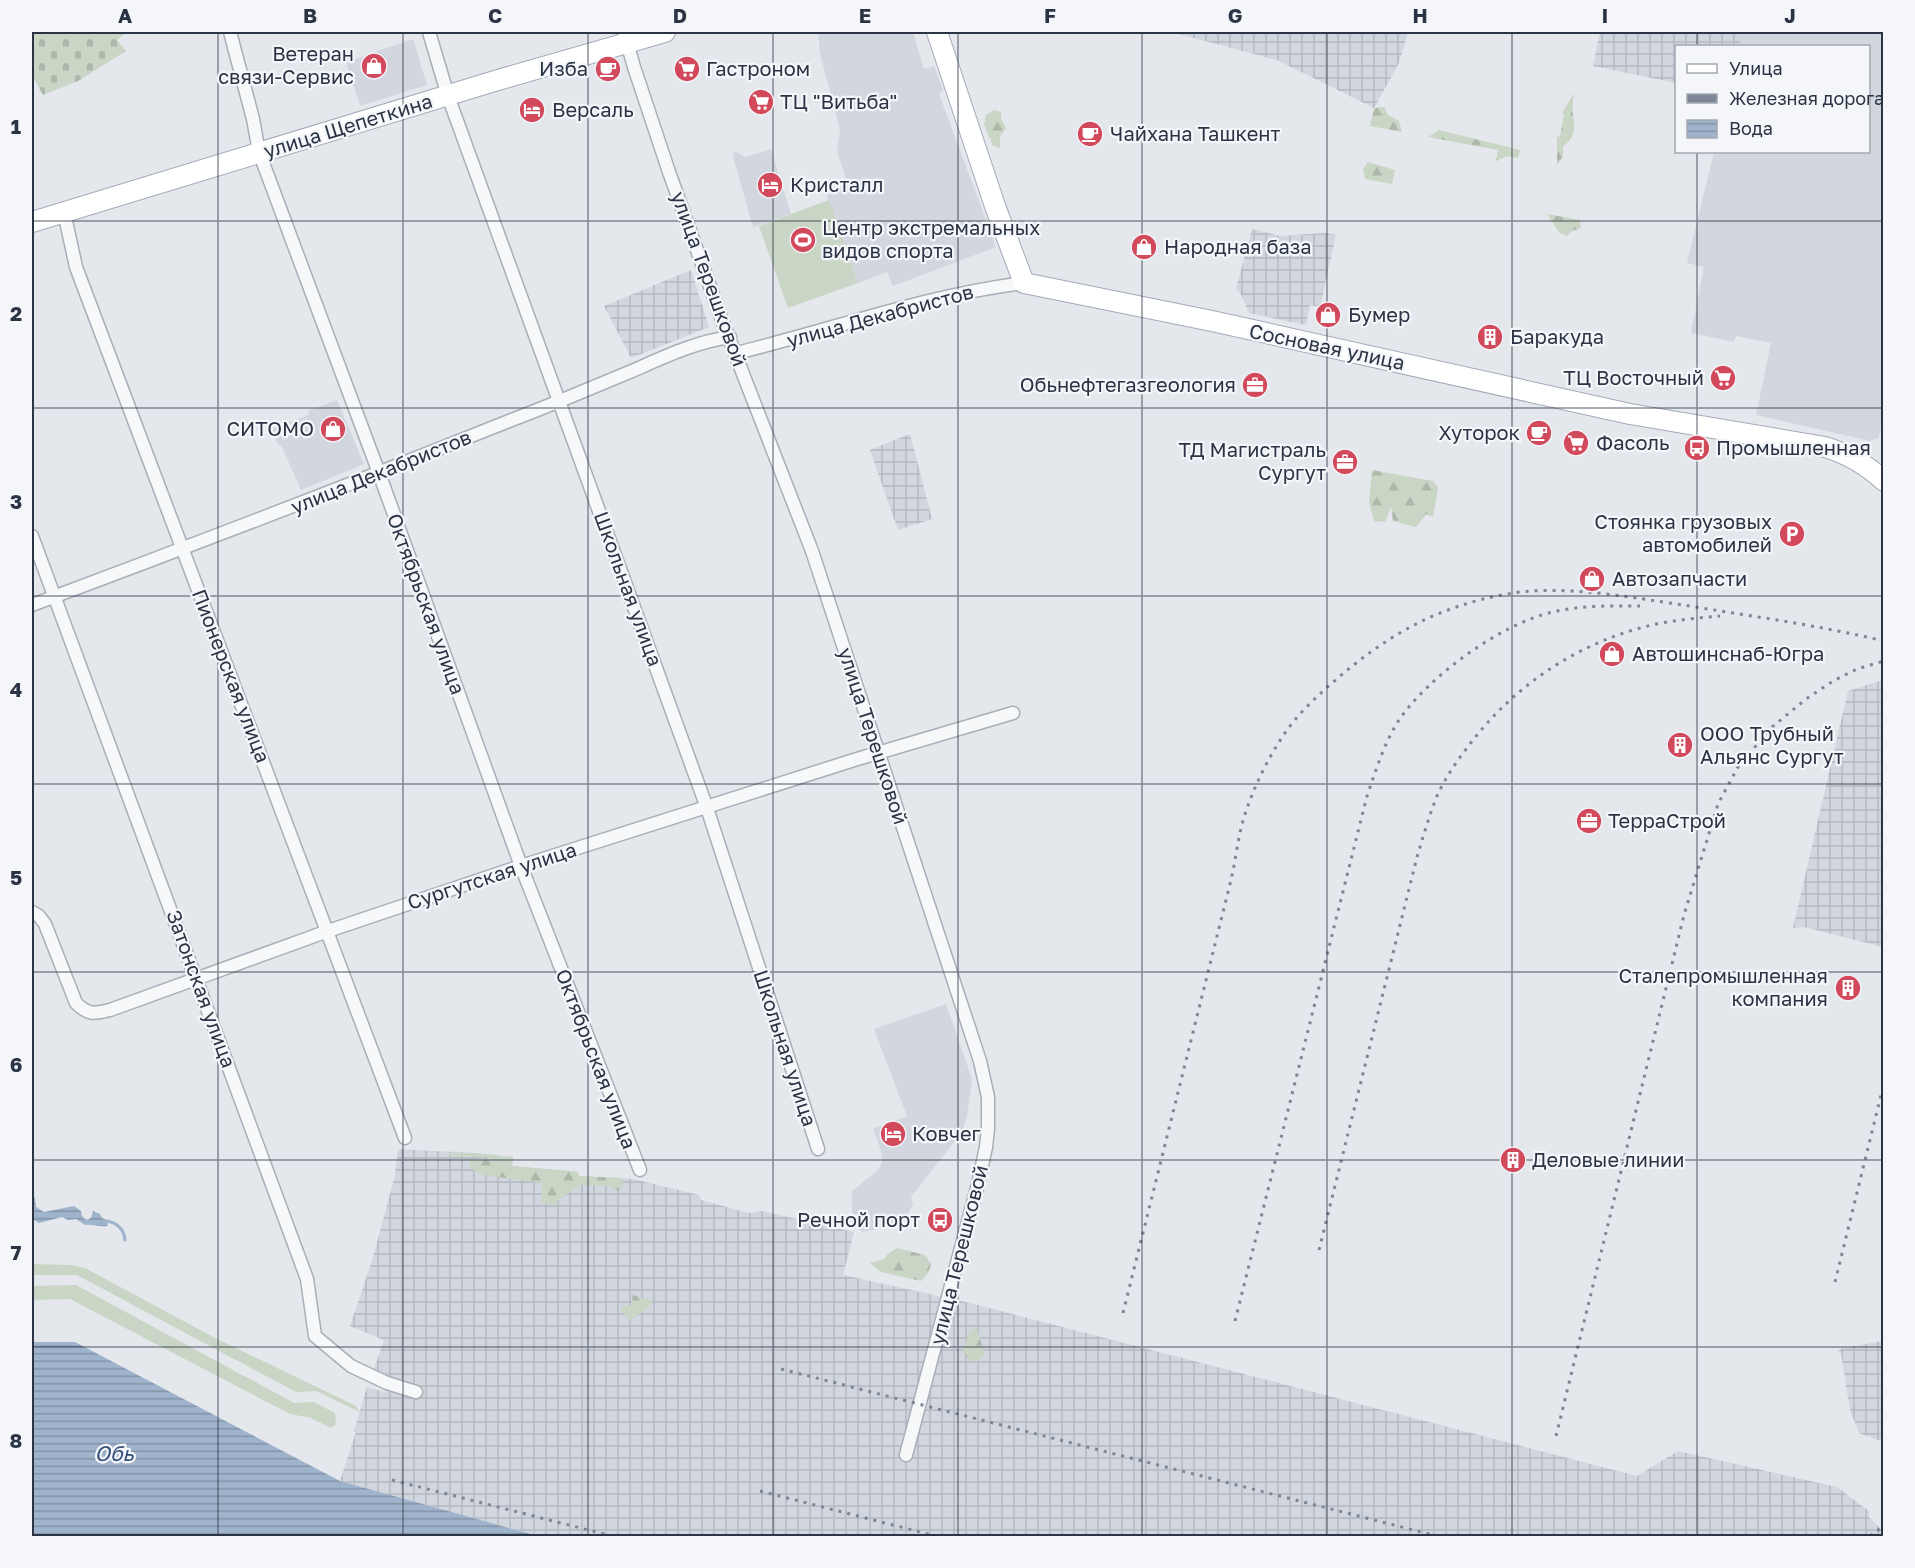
<svg xmlns="http://www.w3.org/2000/svg" width="1915" height="1568" viewBox="0 0 1915 1568" font-family="'Golos Text',sans-serif">
  <defs>
    <pattern id="industrial-grid" width="8" height="8" patternUnits="userSpaceOnUse" patternTransform="scale(1.5)"><rect width="8" height="8" fill="#d2d6de"/><path d="M0 4h8M4 0v8" fill="none" stroke="#b4b8c0"/></pattern>
    <pattern id="forest-firs" width="22" height="20" patternUnits="userSpaceOnUse" patternTransform="scale(1.5)"><rect width="22" height="20" fill="#c9d6c5"/><path d="M5 1l3.5 6h-7zM16 11l3.5 6h-7z" fill="#adb8ab"/></pattern>
    <pattern id="cemetery-stones" width="16" height="16" patternUnits="userSpaceOnUse" patternTransform="scale(1.5)"><rect width="16" height="16" fill="#c9d6c5"/><path d="M2 7V4a2 2 0 0 1 4 0v3zM10 15v-3a2 2 0 0 1 4 0v3z" fill="#adb8ab"/></pattern>
    <pattern id="water-rules" width="6" height="5" patternUnits="userSpaceOnUse" patternTransform="scale(1.5)"><rect width="6" height="5" fill="#9fb4cc"/><path d="M0 2.5h6" fill="none" stroke="#8293a7"/></pattern>
  </defs>
  <rect width="100%" height="100%" fill="#e4e7ec"/>
  <g fill="#d2d6de">
    <polygon points="818,32 913,32 924,69 934,66 943,90 939,94 996,247 893,286 887,272 858,283 826,193 848,185 837,151 840,130 820,53"/>
    <polygon points="1743,32 1883,32 1884,429 1881,429 1878,438 1870,441 1756,415 1771,343 1736,336 1734,342 1691,333 1704,267 1687,263 1714,152 1868,152 1868,46 1739,46"/>
    <polygon points="413,39 427,85 360,106 346,62"/>
    <polygon points="771,149 791,214 753,227 732,153 736,152 746,157"/>
    <polygon points="337,400 364,464 301,490 281,445 278,445 271,429 309,415 308,411"/>
    <polygon points="946,1004 972,1079 967,1117 962,1132 911,1197 913,1205 906,1216 889,1227 862,1232 852,1222 852,1191 876,1172 882,1163 881,1150 873,1129 907,1116 874,1029"/>
  </g>
  <g fill="url(#industrial-grid)">
    <polygon points="1171,32 1408,32 1399,63 1374,108 1277,60"/>
    <polygon points="1600,32 1743,32 1739,46 1676,46 1676,83 1593,66"/>
    <polygon points="1252,229 1280,236 1325,233 1336,235 1320,307 1310,305 1306,325 1249,313 1241,294 1236,289"/>
    <polygon points="691,270 709,327 631,358 604,306"/>
    <polygon points="910,434 932,519 898,530 870,450"/>
    <polygon points="1883,680 1884,680 1883,947 1804,927 1793,928 1848,691"/>
    <polygon points="398,1149 476,1153 513,1157 512,1166 578,1172 579,1176 633,1179 699,1195 701,1200 749,1213 762,1211 854,1232 843,1275 970,1303 1637,1476 1678,1451 1837,1487 1870,1512 1868,1516 1883,1531 1884,1536 538,1536 340,1481 356,1432 354,1431 367,1387 385,1392 389,1375 374,1369 384,1340 350,1326 372,1261 395,1175"/>
    <polygon points="1883,1341 1884,1341 1883,1442 1859,1433 1850,1410 1841,1353 1838,1351 1843,1348"/>
  </g>
  <g fill="#c9d6c5">
    <polygon points="829,200 858,283 788,308 759,226"/>
    <polygon points="32,1264 71,1265 85,1268 215,1338 356,1406 360,1412 316,1391 296,1392 77,1275 32,1275"/>
    <polygon points="76,1285 294,1403 314,1402 335,1413 336,1424 331,1428 311,1418 290,1414 70,1299 32,1300 32,1286"/>
  </g>
  <g fill="url(#forest-firs)">
    <path d="M1574,93C1573,100 1572,108 1573,115C1575,131 1576,135 1563,147V156L1557,165V136L1560,137L1564,114L1562,113Z"/>
    <polygon points="1384,107 1388,115 1399,121 1402,132 1370,126 1374,108"/>
    <polygon points="994,110 1001,112 1001,118 1006,128 1000,136 1000,148 993,146 984,124 986,115"/>
    <polygon points="1439,130 1520,150 1518,158 1507,156 1496,161 1498,150 1428,137"/>
    <polygon points="1368,162 1395,170 1392,184 1365,179 1363,169"/>
    <polygon points="1547,214 1580,220 1581,228 1572,231 1567,236 1559,232"/>
    <polygon points="1372,470 1433,481 1438,487 1433,517 1426,514 1416,527 1393,521 1391,507 1385,522 1374,521 1369,502"/>
    <path d="M449,1153H476L513,1157L512,1166L578,1172L579,1176L622,1178L624,1184L618,1191L610,1186L581,1185C571,1193 562,1195 555,1205L541,1202L542,1183L483,1175L469,1167L470,1159L503,1162L475,1156H450Z"/>
    <polygon points="897,1248 925,1255 931,1264 929,1272 921,1281 881,1272 870,1263 884,1259 888,1254"/>
    <polygon points="633,1295 652,1301 649,1307 631,1320 621,1311 622,1306 631,1306"/>
    <polygon points="976,1327 985,1354 977,1362 969,1360 963,1350 970,1331"/>
  </g>
  <polygon fill="url(#cemetery-stones)" points="32,32 127,32 117,40 126,51 78,81 43,95 32,75"/>
  <g fill="url(#water-rules)">
    <path d="M32,1195L35,1198L36,1207L44,1212L74,1206L81,1211L82,1216L86,1220L91,1218L93,1211L100,1214L102,1218L109,1221L107,1226C99,1227 93,1224 85,1225L76,1219L68,1220L62,1217L39,1223L32,1219Z"/>
    <polygon points="32,1342 75,1342 340,1481 538,1536 32,1536"/>
  </g>
  <g fill="none" stroke-linecap="round" stroke-linejoin="round">
    <path stroke="#9fb4cc" stroke-width="3" d="M107,1221C117,1223 124,1229 125,1240"/>
    <g stroke="#a9aeb7" stroke-width="15">
      <g id="street">
        <polyline points="230,32 253,119 259,152 379,473 521,866 640,1170"/>
        <polyline points="429,32 448,96 707,808 818,1149"/>
        <polyline points="624,32 634,67 669,172 722,320 812,551 980,1061 988,1097 988,1129 986,1147 978,1184 906,1455"/>
        <polyline points="64,212 76,267 405,1138"/>
        <path d="M736,353C832,330 926,295 1024,283"/>
        <polyline points="32,536 307,1279 315,1336 351,1366 387,1383 416,1392"/>
        <path d="M32,605C193,545 354,483 514,419C554,404 593,387 632,371C664,357 695,342 730,337"/>
        <path d="M32,912L39,916L45,924L76,1003C88,1015 94,1014 110,1010L328,931L521,866L854,760L1013,713"/>
      </g>
    </g>
    <g stroke="#a3abb8" stroke-width="22">
      <g id="primary">
        <path d="M937,32L995,206L1024,283L1212,321L1630,414L1825,447C1848,454 1866,464 1884,481"/>
        <polyline points="32,222 498,80 665,32"/>
      </g>
    </g>
    <use href="#street" stroke="#f7f8fa" stroke-width="12"/>
    <use href="#primary" stroke="#fff" stroke-width="20"/>
    <g stroke="#7d8696" stroke-width="3" stroke-dasharray="3 6" stroke-linecap="butt">
      <path d="M1319,1250L1417,857C1423,837 1429,816 1437,796C1447,774 1462,754 1477,735C1522,680 1583,641 1652,625C1674,620 1698,618 1720,616"/>
      <polyline points="1835,1282 1884,1083"/>
      <path d="M1123,1313L1231,880C1236,859 1238,835 1245,814C1254,787 1267,760 1283,736C1295,717 1314,699 1332,683C1386,636 1435,607 1507,594C1561,584 1628,597 1683,605C1750,616 1817,625 1884,641"/>
      <path d="M1235,1321L1367,796C1376,770 1384,743 1399,720C1429,676 1502,623 1553,612C1581,605 1611,606 1640,606"/>
      <polyline points="781,1369 1437,1536"/>
      <polyline points="1556,1436 1684,915 1718,804 1738,767 1771,728 1806,699 1833,681 1857,669 1884,661"/>
      <polyline points="392,1480 612,1536"/>
      <polyline points="760,1491 936,1536"/>
      <polyline points="1870,1536 1884,1526"/>
    </g>
  </g>
  <path fill="none" stroke="#2b3445" stroke-width="1.5" stroke-opacity="0.55" d="M218,32V1536M403,32V1536M588,32V1536M773,32V1536M958,32V1536M1142,32V1536M1327,32V1536M1512,32V1536M1697,32V46M1697,152V1536M32,221H1884M32,408H1884M32,596H1884M32,784H1884M32,972H1884M32,1160H1884M32,1347H1884"/>
  <defs>
    <g id="shop-disc" transform="scale(1.35)"><circle r="9.5" fill="#d1495b" stroke="#f4f6f9"/><path d="M-5-2.5h2.3a2.7 3.5 0 0 1 5.4 0H5L5.5 6h-11ZM-1.5-2.5h3a1.5 2.3 0 0 0-3 0Z" fill="#fff"/></g>
    <g id="cafe-disc" transform="scale(1.35)"><circle r="9.5" fill="#d1495b" stroke="#f4f6f9"/><path d="M-5.5-4.5H6V0H3Q3 3.5 0 3.5H-2.5Q-5.5 3.5-5.5 0ZM3-3.2v2h1.7v-2ZM-6 4.5H4V6H-6Z" fill="#fff"/></g>
    <g id="supermarket-disc" transform="scale(1.35)"><circle r="9.5" fill="#d1495b" stroke="#f4f6f9"/><path d="M-6-5.5h2.5l.6 2H6L4.5 2H-2.5L-4.4-4H-6ZM-1.5 3.2a1.3 1.3 0 1 0 .1 0ZM3 3.2a1.3 1.3 0 1 0 .1 0Z" fill="#fff"/></g>
    <g id="hotel-disc" transform="scale(1.35)"><circle r="9.5" fill="#d1495b" stroke="#f4f6f9"/><path d="M-6-4.5h1.5V1H6V5H4.5V3h-9V5H-6ZM-4 0a1.8 1.8 0 1 1 3.6 0ZM.5 0V-2.5h3Q6-2.5 6 0Z" fill="#fff"/></g>
    <g id="stadium-disc" transform="scale(1.35)"><circle r="9.5" fill="#d1495b" stroke="#f4f6f9"/><path d="M0-5a6.5 5 0 1 0 0 10a6.5 5 0 1 0 0-10ZM-3.5-1.8h7v3.6h-7Z" fill="#fff"/></g>
    <g id="building-disc" transform="scale(1.35)"><circle r="9.5" fill="#d1495b" stroke="#f4f6f9"/><path d="M-4-6H4V6H1V3H-1V6H-4ZM-2.5-4.3h1.7v1.8h-1.7ZM.8-4.3h1.7v1.8H.8ZM-2.5-1h1.7V.8h-1.7ZM.8-1h1.7V.8H.8Z" fill="#fff"/></g>
    <g id="office-disc" transform="scale(1.35)"><circle r="9.5" fill="#d1495b" stroke="#f4f6f9"/><path d="M-6-3h4V-5.5h4V-3h4V5H-6ZM-1-4.5V-3h2v-1.5ZM-6 0V1H6V0Z" fill="#fff"/></g>
    <g id="bus-disc" transform="scale(1.35)"><circle r="9.5" fill="#d1495b" stroke="#f4f6f9"/><path d="M-5-6H5V4H4V6H2V4H-2V6H-4V4H-5ZM-3.5-4V0h7V-4ZM-3.5 1.2v1.5H-2V1.2ZM2 1.2v1.5H3.5V1.2Z" fill="#fff"/></g>
    <g id="parking-disc" transform="scale(1.35)"><circle r="9.5" fill="#d1495b" stroke="#f4f6f9"/><path d="M-3.5-5.5H1a3.5 3.5 0 0 1 0 7H-1V5.5H-3.5ZM-1-3.4V-.6H.8a1.4 1.4 0 0 0 0-2.8Z" fill="#fff"/></g>
  </defs>
  <g fill-rule="evenodd">
    <use href="#shop-disc" x="374" y="66"/>
    <use href="#cafe-disc" x="608" y="69"/>
    <use href="#supermarket-disc" x="687" y="69"/>
    <use href="#supermarket-disc" x="761" y="102"/>
    <use href="#hotel-disc" x="532" y="110"/>
    <use href="#cafe-disc" x="1090" y="134"/>
    <use href="#hotel-disc" x="770" y="185"/>
    <use href="#stadium-disc" x="803" y="240"/>
    <use href="#shop-disc" x="1144" y="247"/>
    <use href="#shop-disc" x="1328" y="315"/>
    <use href="#building-disc" x="1490" y="337"/>
    <use href="#supermarket-disc" x="1723" y="378"/>
    <use href="#office-disc" x="1255" y="385"/>
    <use href="#shop-disc" x="333" y="429"/>
    <use href="#cafe-disc" x="1539" y="433"/>
    <use href="#supermarket-disc" x="1576" y="443"/>
    <use href="#bus-disc" x="1697" y="448"/>
    <use href="#office-disc" x="1345" y="462"/>
    <use href="#parking-disc" x="1792" y="534"/>
    <use href="#shop-disc" x="1592" y="579"/>
    <use href="#shop-disc" x="1612" y="654"/>
    <use href="#building-disc" x="1680" y="745"/>
    <use href="#office-disc" x="1589" y="821"/>
    <use href="#building-disc" x="1848" y="988"/>
    <use href="#hotel-disc" x="893" y="1134"/>
    <use href="#building-disc" x="1513" y="1160"/>
    <use href="#bus-disc" x="940" y="1220"/>
  </g>
  <g text-anchor="middle" stroke-width="4.5" stroke-linejoin="round" paint-order="stroke">
    <g font-size="20" fill="#2b3445" stroke="#f4f6f9" text-anchor="start">
      <text x="354" y="61" text-anchor="end">Ветеран<tspan x="354" dy="23">связи-Сервис</tspan></text>
      <text x="588" y="76" text-anchor="end">Изба</text>
      <text x="706" y="76">Гастроном</text>
      <text x="780" y="109">ТЦ "Витьба"</text>
      <text x="552" y="117">Версаль</text>
      <text x="1110" y="141">Чайхана Ташкент</text>
      <text x="790" y="192">Кристалл</text>
      <text x="822" y="235">Центр экстремальных<tspan x="822" dy="23">видов спорта</tspan></text>
      <text x="1164" y="254">Народная база</text>
      <text x="1348" y="322">Бумер</text>
      <text x="1510" y="344">Баракуда</text>
      <text x="1704" y="385" text-anchor="end">ТЦ Восточный</text>
      <text x="1236" y="392" text-anchor="end">Обьнефтегазгеология</text>
      <text x="314" y="436" text-anchor="end">СИТОМО</text>
      <text x="1520" y="440" text-anchor="end">Хуторок</text>
      <text x="1596" y="450">Фасоль</text>
      <text x="1716" y="455">Промышленная</text>
      <text x="1326" y="457" text-anchor="end">ТД Магистраль<tspan x="1326" dy="23">Сургут</tspan></text>
      <text x="1772" y="529" text-anchor="end">Стоянка грузовых<tspan x="1772" dy="23">автомобилей</tspan></text>
      <text x="1612" y="586">Автозапчасти</text>
      <text x="1632" y="661">Автошинснаб-Югра</text>
      <text x="1700" y="741">ООО Трубный<tspan x="1700" dy="23">Альянс Сургут</tspan></text>
      <text x="1608" y="828">ТерраСтрой</text>
      <text x="1828" y="983" text-anchor="end">Сталепромышленная<tspan x="1828" dy="23">компания</tspan></text>
      <text x="912" y="1141">Ковчег</text>
      <text x="1532" y="1167">Деловые линии</text>
      <text x="920" y="1227" text-anchor="end">Речной порт</text>
    </g>
    <g font-size="20" fill="#2b3445" stroke="#f4f6f9">
      <text transform="translate(348 126) rotate(-17)" y="7">улица Щепеткина</text>
      <text transform="translate(709 279) rotate(70)" y="7">улица Терешковой</text>
      <text transform="translate(880 316) rotate(-15)" y="7">улица Декабристов</text>
      <text transform="translate(1327 347) rotate(12)" y="7">Сосновая улица</text>
      <text transform="translate(381 472) rotate(-22)" y="7">улица Декабристов</text>
      <text transform="translate(628 589) rotate(70)" y="7">Школьная улица</text>
      <text transform="translate(426 604) rotate(70)" y="7">Октябрьская улица</text>
      <text transform="translate(231 676) rotate(69)" y="7">Пионерская улица</text>
      <text transform="translate(873 736) rotate(72)" y="7">улица Терешковой</text>
      <text transform="translate(492 876) rotate(-18)" y="7">Сургутская улица</text>
      <text transform="translate(201 989) rotate(70)" y="7">Затонская улица</text>
      <text transform="translate(785 1048) rotate(72)" y="7">Школьная улица</text>
      <text transform="translate(596 1059) rotate(69)" y="7">Октябрьская улица</text>
      <text transform="translate(959 1255) rotate(-76)" y="7">улица Терешковой</text>
    </g>
    <g font-size="21" font-style="italic" fill="#34527a" stroke="#f4f6f9">
      <text x="114" y="1461">Обь</text>
    </g>
  </g>
  <rect width="1915" height="1568" fill="none" stroke="#f4f6f9" stroke-width="66"/>
  <rect x="1675" y="45" width="195" height="108" fill="#f4f6f9" stroke="#a4a8b1" stroke-width="1.5"/>
  <rect x="1687" y="64" width="30" height="9" fill="#ffffff" stroke="#a4a8b1" stroke-width="1.5"/>
  <text x="1729" y="75" font-size="18" fill="#2b3445">Улица</text>
  <rect x="1687" y="94" width="30" height="9" fill="#7d8696" stroke="#a4a8b1" stroke-width="1.5"/>
  <text x="1729" y="105" font-size="18" fill="#2b3445">Железная дорога</text>
  <rect x="1687" y="120" width="30" height="18" fill="url(#water-rules)" stroke="#a4a8b1" stroke-width="1.5"/>
  <text x="1729" y="135" font-size="18" fill="#2b3445">Вода</text>
  <rect x="33" y="33" width="1849" height="1502" fill="none" stroke="#2b3445" stroke-width="2"/>
  <g font-size="20" text-anchor="middle" font-weight="bold" fill="#2b3445">
    <text x="125" y="23">A</text>
    <text x="310" y="23">B</text>
    <text x="495" y="23">C</text>
    <text x="680" y="23">D</text>
    <text x="865" y="23">E</text>
    <text x="1050" y="23">F</text>
    <text x="1235" y="23">G</text>
    <text x="1420" y="23">H</text>
    <text x="1605" y="23">I</text>
    <text x="1790" y="23">J</text>
    <text x="16" y="134">1</text>
    <text x="16" y="321">2</text>
    <text x="16" y="509">3</text>
    <text x="16" y="697">4</text>
    <text x="16" y="885">5</text>
    <text x="16" y="1072">6</text>
    <text x="16" y="1260">7</text>
    <text x="16" y="1448">8</text>
  </g>
</svg>
